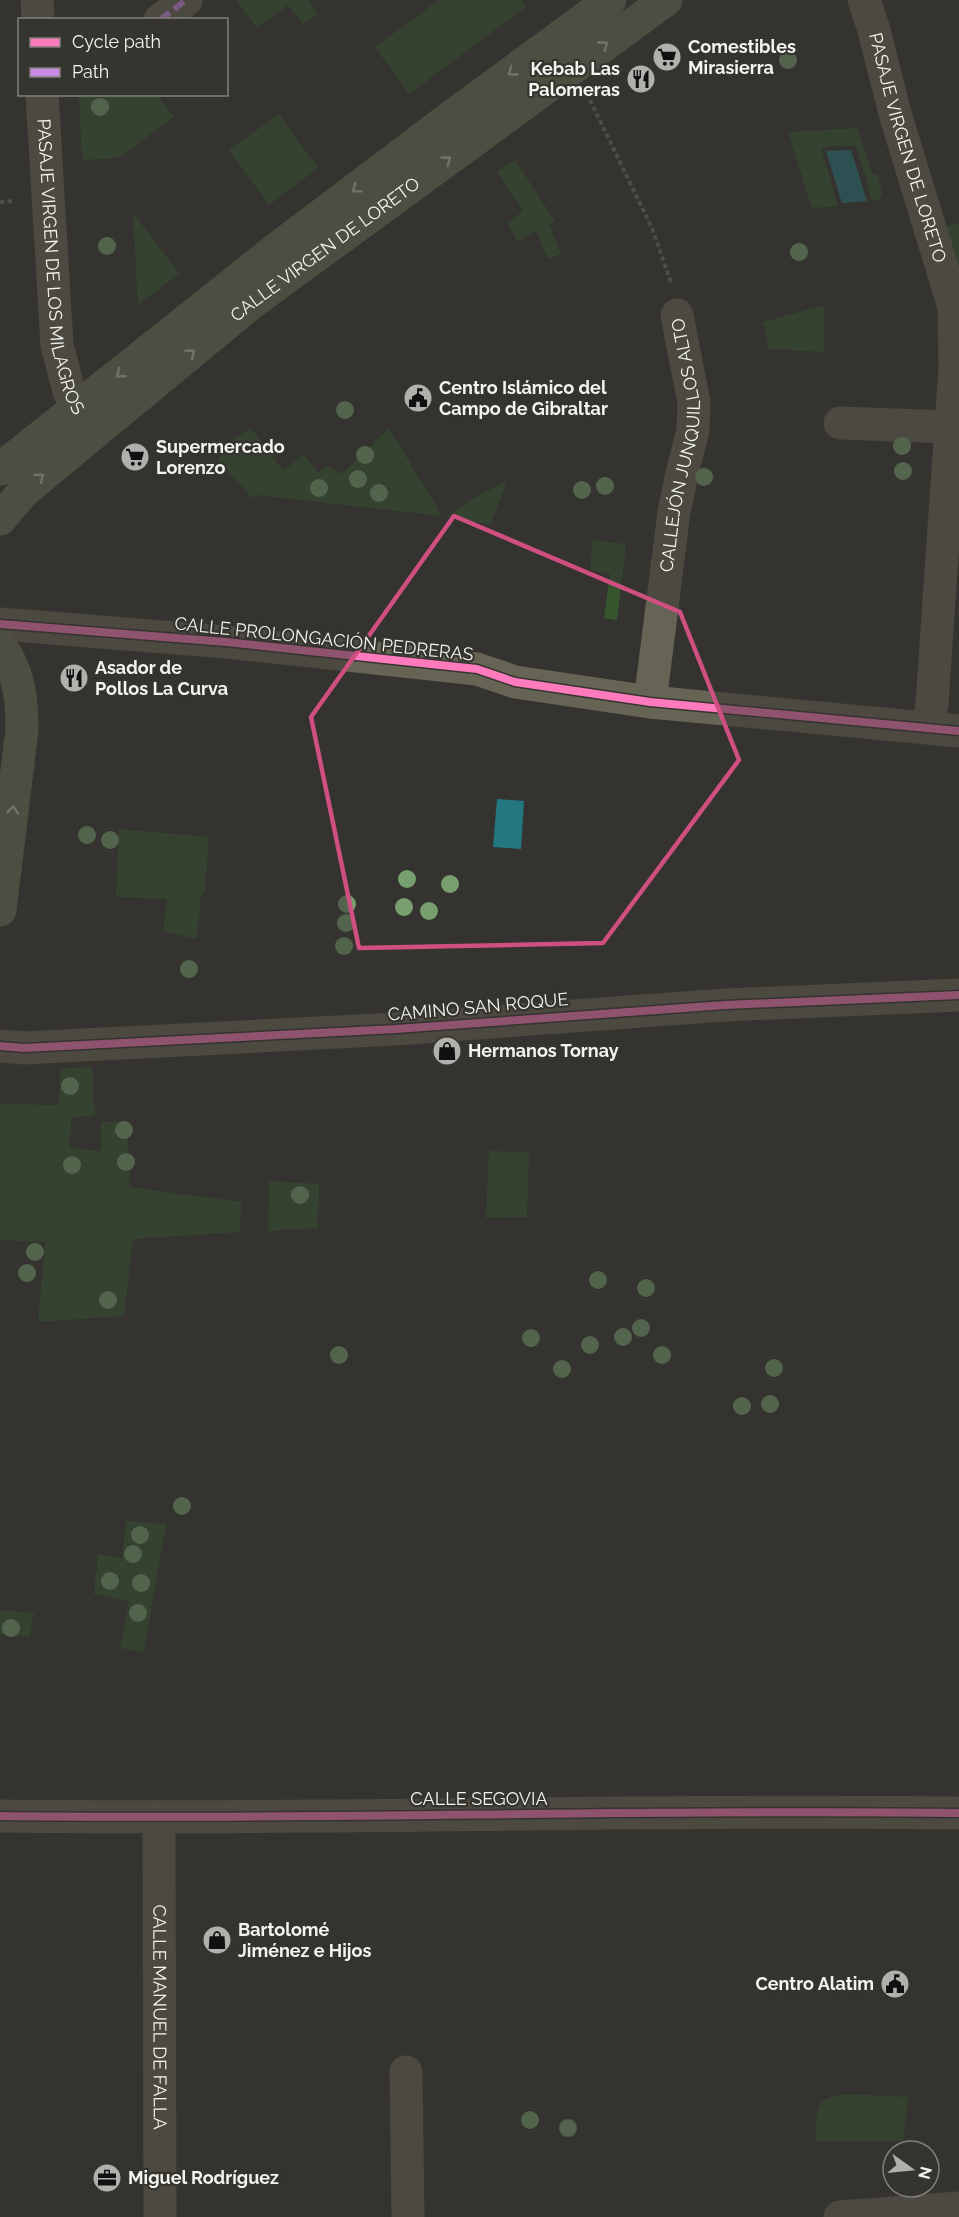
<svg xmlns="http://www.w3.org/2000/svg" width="959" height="2217" viewBox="0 0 959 2217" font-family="Raleway,sans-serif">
  <rect width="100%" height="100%" fill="#343330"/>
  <g fill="#35552f">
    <polygon points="236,0 308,0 318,14 303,24 288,5 257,28"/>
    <polygon points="439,0 521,0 526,7 409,94 375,47"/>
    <polygon points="79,95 157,95 174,117 119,158 82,160"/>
    <polygon points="279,114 318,168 269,205 229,150"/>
    <polygon points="857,128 873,175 877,174 882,193 881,198 872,201 856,145 821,147 838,206 812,208 788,132"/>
    <polygon points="515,160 555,221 549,224 561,254 548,259 536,231 518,242 507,223 523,211 497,172"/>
    <polygon points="133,213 179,273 138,306"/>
    <polygon points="959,224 959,270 946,226"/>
    <polygon points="824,305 824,352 769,349 763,322"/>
    <polygon points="251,428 283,471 303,455 319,473 326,466 342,474 389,428 442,516 257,495 253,499 217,459 229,449 227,443"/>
    <polygon points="507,480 491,525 447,517 469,501"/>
    <polygon points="593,540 626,544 617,620 604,618 610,574 590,570"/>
    <polygon points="119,829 209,837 205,892 201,895 197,939 163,931 167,899 116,897"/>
    <polygon points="92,1067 95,1115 71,1118 70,1148 101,1151 101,1122 127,1121 130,1187 241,1202 240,1232 133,1239 124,1316 38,1322 45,1242 0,1240 0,1104 58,1105 61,1068"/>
    <polygon points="489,1151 529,1152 527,1217 486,1218"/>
    <polygon points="269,1181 319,1184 318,1228 268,1231"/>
    <polygon points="126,1521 166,1524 144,1652 120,1648 129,1601 94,1594 98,1554 122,1558"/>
    <polygon points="0,1610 34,1613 29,1637 0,1634"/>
    <path d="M846,2094L908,2097L903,2142L815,2141C818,2112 812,2097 846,2094Z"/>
  </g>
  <g fill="#24777f">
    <polygon points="851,150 867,201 842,203 826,151"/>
    <polygon points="497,799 524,801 521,849 493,847"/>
  </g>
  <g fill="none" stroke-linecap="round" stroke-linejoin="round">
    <g stroke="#6b6b60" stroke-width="4" stroke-dasharray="4.5 3" stroke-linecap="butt">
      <polyline points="590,100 652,228 671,282"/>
      <polyline points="0,202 14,201"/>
    </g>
    <g stroke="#666555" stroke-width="33">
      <polyline points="37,0 38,20"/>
      <path id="s1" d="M864,0L874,30L896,117L954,307L955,368L932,703L928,727"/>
      <polyline points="160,20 186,0"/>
      <path id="s2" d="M42,94L57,345L69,391L77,408L94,431"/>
      <polyline points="840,423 951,427"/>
      <polyline points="0,624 226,642 477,669 515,682 650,702 959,731"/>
      <path id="s3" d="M650,702L674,512L682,473L693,431L694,403L677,315"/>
      <polyline points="0,1046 24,1048 396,1029 725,1005 959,995"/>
      <path d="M0,1816C320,1820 639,1809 959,1813"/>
      <path id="s4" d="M159,1817L160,2217"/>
      <polyline points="406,2072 408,2217"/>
      <polyline points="840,2217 959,2208"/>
    </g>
    <g stroke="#6e6d58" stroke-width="33">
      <polyline points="0,469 270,254 447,120 610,0"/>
      <path id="s5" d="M0,519L24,491L250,304L666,0"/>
      <path d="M0,645C19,672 22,698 22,730L0,910"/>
    </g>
    <polyline stroke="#ca8be6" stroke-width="6" stroke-dasharray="12 6" stroke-linecap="butt" points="160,20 186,0"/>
    <g stroke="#35342f" stroke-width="11">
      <g id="cycleway">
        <polyline points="0,624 226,642 477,669 515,682 650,702 959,731"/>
        <polyline points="0,1046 24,1048 396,1029 725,1005 959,995"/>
        <path d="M0,1816C320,1820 639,1809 959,1813"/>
      </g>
    </g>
    <use href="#cycleway" stroke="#fd7abc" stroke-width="8"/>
  </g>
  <g fill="#78a06f">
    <circle cx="788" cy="60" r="9"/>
    <circle cx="100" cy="107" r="9"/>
    <circle cx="107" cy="246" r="9"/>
    <circle cx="799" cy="252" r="9"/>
    <circle cx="345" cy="410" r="9"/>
    <circle cx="902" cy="446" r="9"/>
    <circle cx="365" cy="455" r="9"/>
    <circle cx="903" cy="471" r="9"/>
    <circle cx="704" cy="477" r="9"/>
    <circle cx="358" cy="479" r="9"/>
    <circle cx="605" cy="486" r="9"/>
    <circle cx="319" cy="488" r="9"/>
    <circle cx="582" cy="490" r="9"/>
    <circle cx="379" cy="493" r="9"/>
    <circle cx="87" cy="835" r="9"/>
    <circle cx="110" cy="840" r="9"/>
    <circle cx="407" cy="879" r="9"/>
    <circle cx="450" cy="884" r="9"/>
    <circle cx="347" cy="904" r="9"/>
    <circle cx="404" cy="907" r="9"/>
    <circle cx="429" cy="911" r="9"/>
    <circle cx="346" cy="923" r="9"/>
    <circle cx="344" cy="946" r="9"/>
    <circle cx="189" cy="969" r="9"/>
    <circle cx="70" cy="1086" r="9"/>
    <circle cx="124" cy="1130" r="9"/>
    <circle cx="126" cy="1162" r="9"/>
    <circle cx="72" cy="1165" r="9"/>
    <circle cx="300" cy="1195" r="9"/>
    <circle cx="35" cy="1252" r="9"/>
    <circle cx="27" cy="1273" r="9"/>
    <circle cx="598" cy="1280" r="9"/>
    <circle cx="646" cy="1288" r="9"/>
    <circle cx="108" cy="1300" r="9"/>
    <circle cx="641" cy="1328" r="9"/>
    <circle cx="623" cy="1337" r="9"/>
    <circle cx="531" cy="1338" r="9"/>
    <circle cx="590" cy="1345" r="9"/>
    <circle cx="339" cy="1355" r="9"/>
    <circle cx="662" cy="1355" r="9"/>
    <circle cx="774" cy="1368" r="9"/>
    <circle cx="562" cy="1369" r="9"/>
    <circle cx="770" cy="1404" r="9"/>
    <circle cx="742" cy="1406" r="9"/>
    <circle cx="182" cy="1506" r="9"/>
    <circle cx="140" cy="1535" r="9"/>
    <circle cx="133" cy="1554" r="9"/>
    <circle cx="110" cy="1581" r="9"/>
    <circle cx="141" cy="1583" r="9"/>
    <circle cx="138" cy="1613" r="9"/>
    <circle cx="11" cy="1628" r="9"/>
    <circle cx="530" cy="2120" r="9"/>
    <circle cx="568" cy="2128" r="9"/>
  </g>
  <defs><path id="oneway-chevron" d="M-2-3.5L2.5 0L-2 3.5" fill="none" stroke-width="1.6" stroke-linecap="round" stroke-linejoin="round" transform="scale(1.5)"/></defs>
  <g stroke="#bebdb3">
    <use href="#oneway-chevron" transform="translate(604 45) rotate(-36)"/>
    <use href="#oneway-chevron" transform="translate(512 72) rotate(144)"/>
    <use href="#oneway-chevron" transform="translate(447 160) rotate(-36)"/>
    <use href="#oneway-chevron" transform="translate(356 189) rotate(143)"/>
    <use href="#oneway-chevron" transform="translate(191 353) rotate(-39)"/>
    <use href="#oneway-chevron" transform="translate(120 374) rotate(141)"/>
    <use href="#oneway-chevron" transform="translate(40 477) rotate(-40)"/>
    <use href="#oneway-chevron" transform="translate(13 810) rotate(-84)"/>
  </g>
  <path d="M0 0H959V2217H0ZM454,516L680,612L739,760L603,943L359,948L311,717Z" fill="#343330" fill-opacity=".55" fill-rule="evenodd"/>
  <path fill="none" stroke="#ce4f80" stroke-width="4.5" stroke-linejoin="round" d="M454,516L680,612L739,760L603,943L359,948L311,717Z"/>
  <defs>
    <g id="supermarket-disc" transform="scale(1.5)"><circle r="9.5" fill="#b0b0ac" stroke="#35342f"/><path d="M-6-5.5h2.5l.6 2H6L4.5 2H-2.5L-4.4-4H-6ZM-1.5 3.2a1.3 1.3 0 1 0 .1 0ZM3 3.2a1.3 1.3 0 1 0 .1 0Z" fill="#111"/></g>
    <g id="restaurant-disc" transform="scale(1.5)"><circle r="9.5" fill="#b0b0ac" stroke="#35342f"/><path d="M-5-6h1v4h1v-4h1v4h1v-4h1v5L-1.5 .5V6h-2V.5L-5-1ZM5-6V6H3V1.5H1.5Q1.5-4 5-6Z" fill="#111"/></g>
    <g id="civic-disc" transform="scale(1.5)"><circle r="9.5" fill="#b0b0ac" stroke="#35342f"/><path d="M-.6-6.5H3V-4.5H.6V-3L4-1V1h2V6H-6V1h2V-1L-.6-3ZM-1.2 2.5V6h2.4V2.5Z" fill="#111"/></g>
    <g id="shop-disc" transform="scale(1.5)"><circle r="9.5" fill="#b0b0ac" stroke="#35342f"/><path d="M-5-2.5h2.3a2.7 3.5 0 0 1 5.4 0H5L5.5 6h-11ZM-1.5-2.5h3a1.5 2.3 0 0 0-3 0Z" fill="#111"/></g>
    <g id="office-disc" transform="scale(1.5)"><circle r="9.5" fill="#b0b0ac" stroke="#35342f"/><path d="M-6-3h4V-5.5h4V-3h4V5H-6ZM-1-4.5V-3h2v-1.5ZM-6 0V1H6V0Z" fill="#111"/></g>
  </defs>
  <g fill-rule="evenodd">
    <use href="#supermarket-disc" x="667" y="57"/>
    <use href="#restaurant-disc" x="641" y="79"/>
    <use href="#civic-disc" x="418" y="398"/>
    <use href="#supermarket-disc" x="135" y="457"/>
    <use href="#restaurant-disc" x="74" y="678"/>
    <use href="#shop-disc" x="447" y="1051"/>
    <use href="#shop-disc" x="217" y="1940"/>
    <use href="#civic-disc" x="895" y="1984"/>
    <use href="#office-disc" x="107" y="2178"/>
  </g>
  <g text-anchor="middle" stroke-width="4.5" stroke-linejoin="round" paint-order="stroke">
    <g font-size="18" font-weight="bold" fill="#f3f3ef" stroke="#35342f" text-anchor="start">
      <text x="688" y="53">Comestibles<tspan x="688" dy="21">Mirasierra</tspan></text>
      <text x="620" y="75" text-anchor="end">Kebab Las<tspan x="620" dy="21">Palomeras</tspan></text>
      <text x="439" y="394">Centro Islámico del<tspan x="439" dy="21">Campo de Gibraltar</tspan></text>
      <text x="156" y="453">Supermercado<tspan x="156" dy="21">Lorenzo</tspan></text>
      <text x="95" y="674">Asador de<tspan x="95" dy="21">Pollos La Curva</tspan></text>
      <text x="468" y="1057">Hermanos Tornay</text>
      <text x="238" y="1936">Bartolomé<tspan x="238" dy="21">Jiménez e Hijos</tspan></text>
      <text x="874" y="1990" text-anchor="end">Centro Alatim</text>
      <text x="128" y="2184">Miguel Rodríguez</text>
    </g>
    <g font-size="18" fill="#f3f3ef" stroke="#35342f">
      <text dy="6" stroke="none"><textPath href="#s1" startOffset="154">PASAJE VIRGEN DE LORETO</textPath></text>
      <text dy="6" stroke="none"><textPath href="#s5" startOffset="423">CALLE VIRGEN DE LORETO</textPath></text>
      <text dy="6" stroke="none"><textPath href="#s2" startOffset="174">PASAJE VIRGEN DE LOS MILAGROS</textPath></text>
      <text dy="6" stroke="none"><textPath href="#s3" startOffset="260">CALLEJÓN JUNQUILLOS ALTO</textPath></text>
      <text transform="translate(324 639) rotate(6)" y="6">CALLE PROLONGACIÓN PEDRERAS</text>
      <text transform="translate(478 1007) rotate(-5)" y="6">CAMINO SAN ROQUE</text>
      <text x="479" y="1805">CALLE SEGOVIA</text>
      <text dy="6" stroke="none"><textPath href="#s4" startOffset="200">CALLE MANUEL DE FALLA</textPath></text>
    </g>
  </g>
  <rect x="18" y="18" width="210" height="78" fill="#35342f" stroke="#81807c" stroke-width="1.5"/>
  <rect x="30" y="38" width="30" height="9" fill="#fd7abc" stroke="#81807c" stroke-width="1.5"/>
  <text x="72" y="48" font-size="18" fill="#f3f3ef">Cycle path</text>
  <rect x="30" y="68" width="30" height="9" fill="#ca8be6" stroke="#81807c" stroke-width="1.5"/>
  <text x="72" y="78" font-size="18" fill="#f3f3ef">Path</text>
  <g transform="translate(911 2169) rotate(105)"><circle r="28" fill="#35342f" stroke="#81807c" stroke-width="1.5"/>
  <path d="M0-4.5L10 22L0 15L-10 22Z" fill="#b0b0ac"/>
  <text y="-9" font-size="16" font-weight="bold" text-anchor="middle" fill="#f3f3ef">N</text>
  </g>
</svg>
